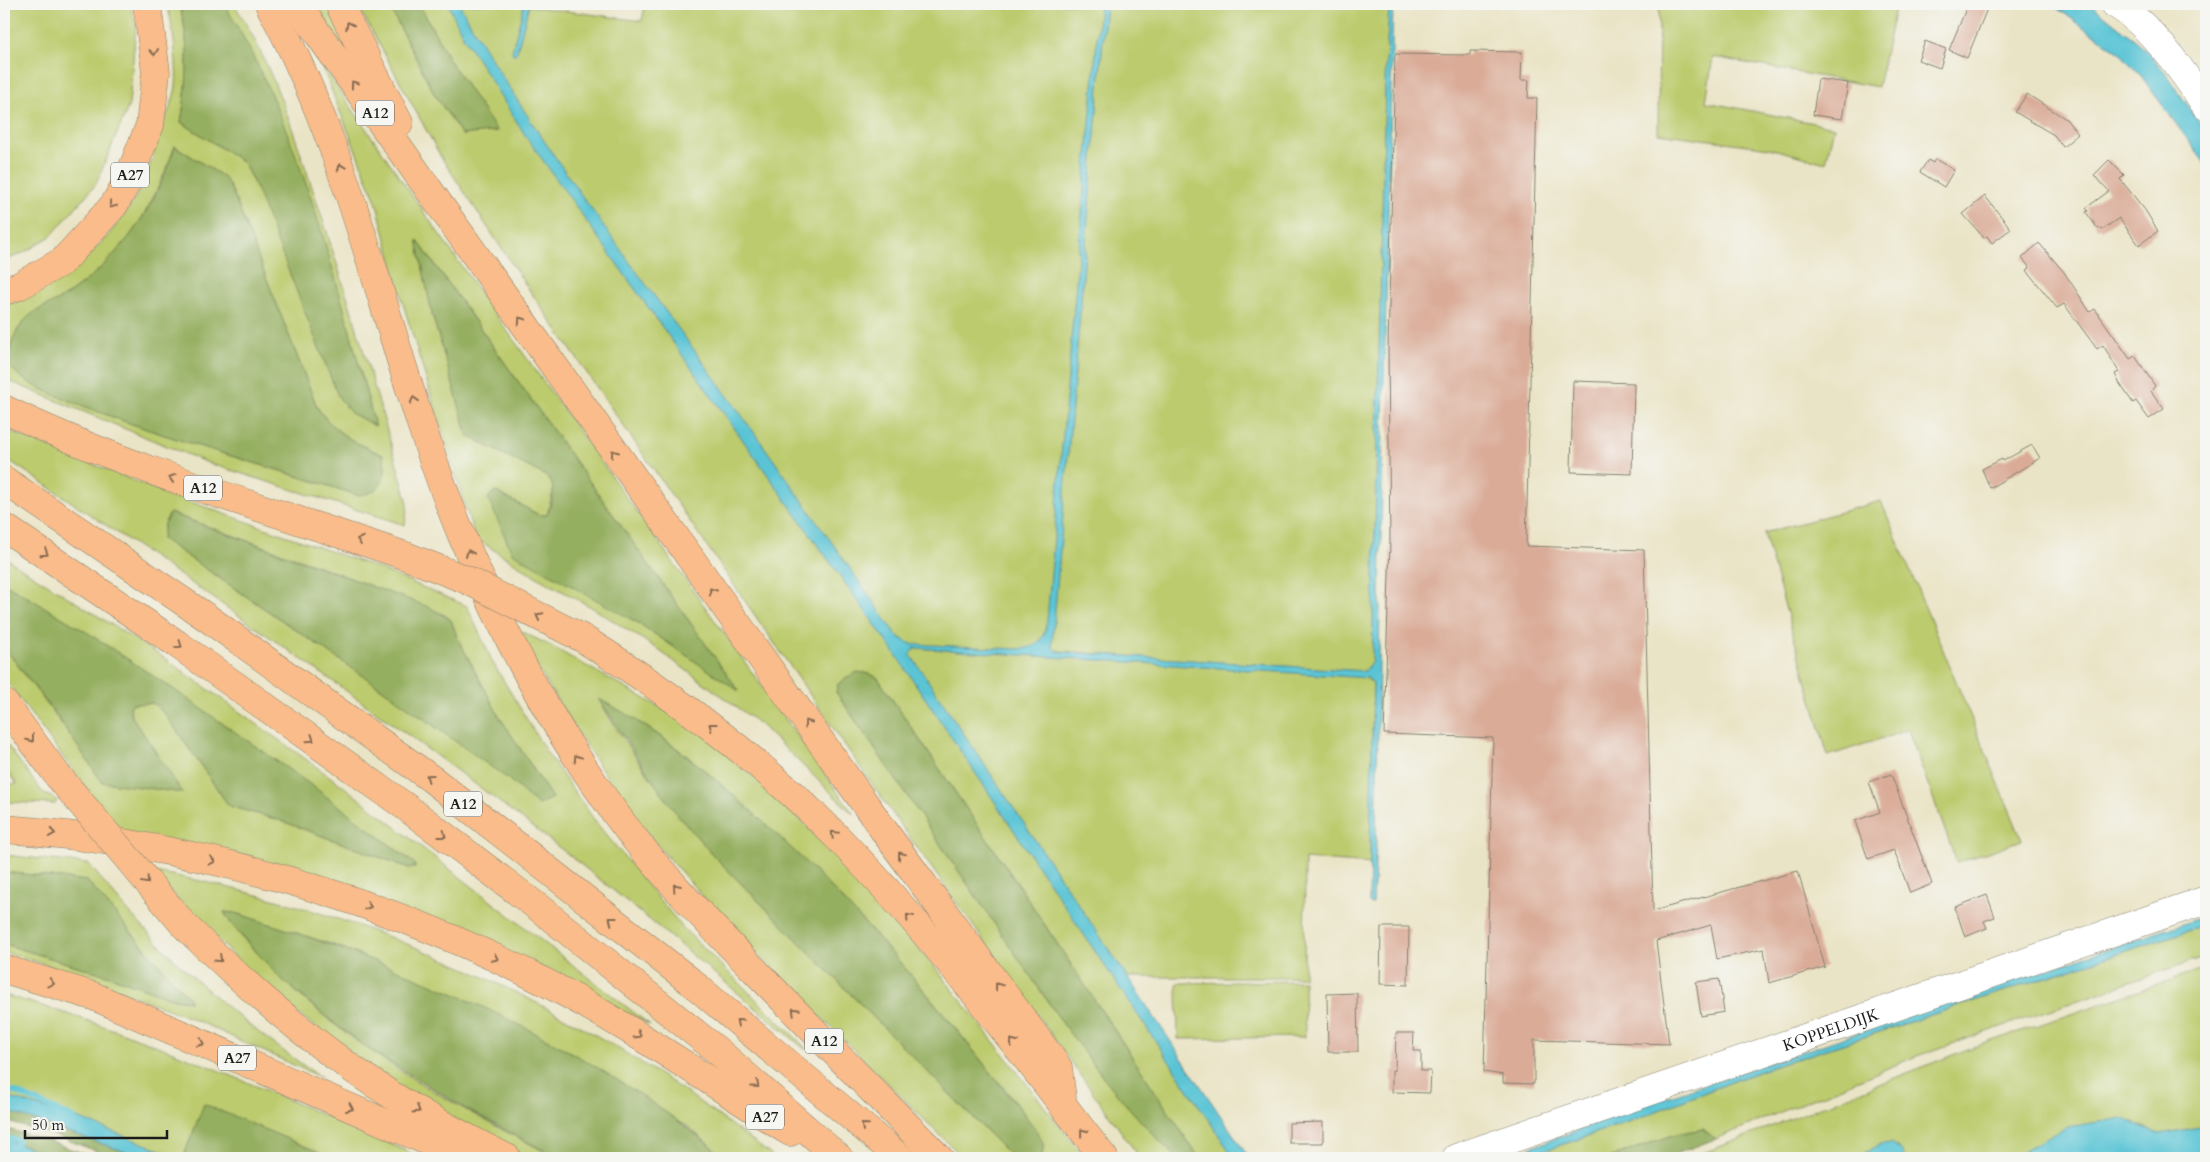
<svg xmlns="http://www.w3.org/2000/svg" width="2210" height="1162" viewBox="0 0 2210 1162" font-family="Cardo,serif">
  <rect width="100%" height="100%" fill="#f6f6f2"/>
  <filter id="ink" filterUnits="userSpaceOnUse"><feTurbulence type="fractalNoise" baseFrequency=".02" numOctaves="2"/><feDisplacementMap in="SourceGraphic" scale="10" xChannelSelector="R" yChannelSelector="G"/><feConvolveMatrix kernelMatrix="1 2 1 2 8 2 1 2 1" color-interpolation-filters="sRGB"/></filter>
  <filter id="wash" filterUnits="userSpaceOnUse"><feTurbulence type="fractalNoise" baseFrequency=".0096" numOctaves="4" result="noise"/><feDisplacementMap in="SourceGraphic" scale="20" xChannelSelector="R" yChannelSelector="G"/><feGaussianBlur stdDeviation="1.12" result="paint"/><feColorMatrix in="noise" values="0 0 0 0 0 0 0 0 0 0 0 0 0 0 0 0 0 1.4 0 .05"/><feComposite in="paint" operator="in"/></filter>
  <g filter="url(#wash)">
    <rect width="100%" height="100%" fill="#eae4c6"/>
    <g fill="#bccb6d" stroke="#6c7444" fill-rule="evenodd">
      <polygon points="4,4 130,4 136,25 129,105 96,184 51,236 25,252 4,261"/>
      <path d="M166,4H179C191,43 188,83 181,122L243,162L375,426C337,281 300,134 224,4H234C273,65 294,134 317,202C350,302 379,402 408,503L405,525L208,463L4,379V306C61,286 113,242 141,187C150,168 155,149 161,130C166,116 174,101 176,86C178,69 173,19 166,4ZM175,146L225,178L233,193L317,407C334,433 355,443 383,455L357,495C267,465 175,442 86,407C61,397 28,387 9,366C7,351 13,332 25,321C34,312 50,305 61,299C80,286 98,272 114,255C144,222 160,187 175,146Z"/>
      <polygon points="311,4 332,4 357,70"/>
      <path d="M357,4H388L435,95L462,135L496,131L450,61L419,4H528L529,6L642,21L645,4H1389L1375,675L1049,650L891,646L1236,1158H1199L1021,889L877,677C858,669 855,673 838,684L836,692L1066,1028L1129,1108L1177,1158H1140L890,810L530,291L441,157Z"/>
      <polygon points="1659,4 1896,4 1878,87 1713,57 1706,102 1834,127 1826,163 1769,148 1658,133"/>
      <path d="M321,64L490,307L855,816L760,724L653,646L593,608L540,579L475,538L404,307L376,201ZM418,241L738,690L640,624L580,589L496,492L539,515H547L554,488L548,477L468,435L432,314Z"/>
      <path d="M4,429L160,491L378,568L467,606L493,663L547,753L598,825L683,928L804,1046L806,1050C716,975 627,899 534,828C362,698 183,576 4,457ZM170,513L322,567L445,615L451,620L457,637L499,716L552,798L538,804L507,778L371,681L162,539L164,524Z"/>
      <polygon points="1881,501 2022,840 1957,863 1908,730 1828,756 1764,533"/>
      <path d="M4,557L163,657L343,786L650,1025L527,963L119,832L4,678V647L76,743L133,720L130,708L132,704L153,703L166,715L229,806L279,820L409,868H415V864C283,763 147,668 4,583Z"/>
      <path d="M516,629L549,645L697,728L786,805L838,858L934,966L1085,1158H1039L1043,1153C1034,1118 1003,1088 980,1059C912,972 839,891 757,817C709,772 659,729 599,700C631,755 670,806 712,854L1013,1158H963L732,929L659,847L629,810L579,735L525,648Z"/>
      <polygon points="915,648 1363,676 1373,684 1371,864 1305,859 1304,977 1127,977 910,655 911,650"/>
      <polygon points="4,741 43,793 57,800 55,804 4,802 4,785 17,784 4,768"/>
      <path d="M4,855L89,864C155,949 233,1018 322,1078L191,1018L77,974L4,952V944L110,976L174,999L190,1001L87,881L4,872Z"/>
      <path d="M150,871C323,902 491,968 640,1062C687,1091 731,1125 775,1158H725L687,1126L415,978L340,947L235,913L224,912C234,930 249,945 263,959C340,1043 456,1108 558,1158H526L384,1080L266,989Z"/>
      <polygon points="2206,925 2206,956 1917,1056 1715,1139 1703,1129 1676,1134 1608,1158 1523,1158 1628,1122 1760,1071"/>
      <polygon points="2206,968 2206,1158 1691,1158 1968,1049"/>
      <polygon points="1304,981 1305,1037 1178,1039 1177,983"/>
      <path d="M4,995C148,1034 286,1100 423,1158H333L204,1105L183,1158L14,1111L4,1115Z"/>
    </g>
    <g fill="#95af60" stroke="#58663e">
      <path d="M179,4H224C302,131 337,284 375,426L351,413L338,396L254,183L243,162L181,122C188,83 191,43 179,4Z"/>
      <polygon points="388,4 419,4 450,61 497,131 462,135 435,95"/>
      <path d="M175,146L225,178L233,193L317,407C334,433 355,443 383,455C389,477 382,494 357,495C267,465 175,442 86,407C61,397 27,387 9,366C7,348 17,324 33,313C44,306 56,302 67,295C84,283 100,270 113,255C144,223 161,187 175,146Z"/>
      <path d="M417,240L739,691L640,624L512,553L488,498L491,494L496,492L539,515H547C552,503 557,487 548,477L468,436L432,314Z"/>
      <polygon points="170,513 407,599 431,608 451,620 457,637 499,716 552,798 538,805 507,778 371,681 162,539 164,524"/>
      <polygon points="4,583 88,633 176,691 314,787 415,864 415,868 409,868 279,820 229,806 166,715 153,703 132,704 130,708 131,715 183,793 102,782 57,716 4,647"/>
      <path d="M857,672L866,673L877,677L1021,889L1199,1158H1177C1135,1119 1100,1074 1066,1028L836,692L838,684Z"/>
      <path d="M599,699C659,730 709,773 759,818C846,897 922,985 994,1077C1004,1090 1041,1132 1043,1144C1044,1150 1042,1154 1039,1158H1013L712,854L677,814L652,780Z"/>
      <polygon points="4,872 87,881 191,1001 174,999 110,976 4,944"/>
      <path d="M224,912L235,913C409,967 584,1040 725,1158H558L466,1109L373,1052L339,1027L279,977L232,925Z"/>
      <polygon points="204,1104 333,1158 183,1158"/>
      <polygon points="12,1112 143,1158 115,1158 54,1135 4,1121 4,1115"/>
      <polygon points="4,1128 43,1139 96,1158 59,1158 4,1139"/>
      <polygon points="1703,1129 1715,1139 1665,1158 1608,1158 1676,1134"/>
    </g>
    <g fill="#5ac4d5" stroke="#3b7078">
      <path d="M448,4H459C530,130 617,245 703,362C769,452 833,544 897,636L911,644L1016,649C1038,649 1044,640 1047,620L1100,4H1106L1052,646L1056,651L1063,652L1365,671L1372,662L1385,81L1389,4H1393L1383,423L1376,843L1373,904L1369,903L1373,684L1368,678L915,648L910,654L1249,1158H1234L890,646L527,138L464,38Z"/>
      <polygon points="524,4 529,4 517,52 514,55 512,52"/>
      <polygon points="2051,4 2090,4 2139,43 2164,71 2206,132 2206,165 2142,77 2120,53"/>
      <polygon points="2206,916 2206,925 1760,1071 1628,1122 1523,1158 1503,1158 1664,1098"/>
      <polygon points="4,1096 80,1119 181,1158 143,1158 4,1110"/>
      <polygon points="2123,1118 2159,1134 2206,1126 2206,1158 2015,1158 2030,1147 2068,1127"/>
      <polygon points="4,1139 59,1158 29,1158 27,1156 17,1155 17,1158 4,1158 7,1149 4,1147"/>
      <polygon points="1892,1143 1903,1152 1904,1158 1855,1158 1881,1144"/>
    </g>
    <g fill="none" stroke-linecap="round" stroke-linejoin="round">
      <g stroke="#5ac4d5" stroke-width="5.5">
        <polyline points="4,1090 15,1092 74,1118"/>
        <polyline points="4,1138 18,1140 12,1158"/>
      </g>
    </g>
    <g id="blocks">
      <g fill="#daac98">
        <polygon points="1968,4 1989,4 1967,58 1949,50"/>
        <polygon points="1925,41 1946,49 1940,68 1918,60"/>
        <polygon points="1470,51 1522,52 1521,80 1529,80 1528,98 1537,98 1526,546 1644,550 1653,911 1798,871 1825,967 1769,983 1764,949 1717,959 1711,925 1656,941 1669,1044 1534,1040 1534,1084 1503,1083 1503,1075 1484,1072 1493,738 1384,734 1390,543 1388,349 1395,54 1470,55"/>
        <polygon points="1818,79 1848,83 1842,119 1813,115"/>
        <polygon points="2027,94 2066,119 2078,134 2063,147 2054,135 2015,112"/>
        <polygon points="1935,159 1954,170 1944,187 1920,172 1928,160 1933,163"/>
        <polygon points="2109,160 2124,175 2120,179 2145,210 2158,231 2139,245 2119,218 2102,230 2100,228 2098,229 2086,212 2088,211 2086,208 2109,191 2094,175"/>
        <polygon points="1985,196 2011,229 1992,243 1987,236 1984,238 1963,214"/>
        <polygon points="2039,243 2064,272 2090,312 2095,309 2130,359 2135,356 2155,386 2151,391 2164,409 2149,419 2136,401 2133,403 2120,384 2115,374 2119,372 2103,345 2097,349 2064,304 2057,308 2031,276 2027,270 2030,268 2022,258"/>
        <polygon points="1573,381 1634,383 1632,474 1571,472"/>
        <polygon points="2032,445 2040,458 1990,488 1982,469 2002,459 2003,461"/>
        <polygon points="1891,774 1932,884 1910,893 1894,850 1868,859 1855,821 1880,812 1869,782"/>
        <polygon points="1987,895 1995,917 1984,921 1987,928 1965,937 1955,907"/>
        <polygon points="1381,927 1409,927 1408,985 1380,984"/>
        <polygon points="1719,979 1724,1012 1701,1016 1696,982"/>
        <polygon points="1357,993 1358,1052 1328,1052 1327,994"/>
        <polygon points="1396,1033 1414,1033 1413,1051 1421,1051 1421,1071 1431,1071 1430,1093 1392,1092 1392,1070 1395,1070"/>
        <polygon points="1323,1122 1323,1143 1289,1143 1289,1123"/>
      </g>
    </g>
  </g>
  <g filter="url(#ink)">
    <use href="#blocks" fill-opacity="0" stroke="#838071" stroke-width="1"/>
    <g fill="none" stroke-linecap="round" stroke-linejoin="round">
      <g stroke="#838071" stroke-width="29">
        <g id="minor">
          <path d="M2115,4C2150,24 2184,73 2206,106"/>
          <path id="s1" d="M1456,1158L2206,900"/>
        </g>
      </g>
      <g stroke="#838071" stroke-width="29">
        <g id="highway">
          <path d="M269,4C361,173 389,360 462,536C500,628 547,717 605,799C653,868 713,928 772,988C827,1045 883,1101 939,1158"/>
          <polyline points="297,4 890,839 1058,1067 1063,1106"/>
          <polyline points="339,4 399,123"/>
          <polyline points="4,291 19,286 63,261 114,205 127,182 150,125 156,72 147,4"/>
          <path d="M4,409C132,471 271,510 406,556"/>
          <polyline points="4,480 206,617 433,780 690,981 900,1158"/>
          <polyline points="4,527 177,644 406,807 539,908 719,1052 839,1158"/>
          <path d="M582,638C670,693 753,754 827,827C929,929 1016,1045 1104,1158"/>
          <polyline points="4,703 58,776"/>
          <path d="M4,829C187,842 369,894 533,976C623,1021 705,1079 790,1132"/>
          <path d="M184,925C247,987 315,1047 390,1094C428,1118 467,1138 507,1158"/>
          <polyline points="4,969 93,996 466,1158"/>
        </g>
      </g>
      <use href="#minor" stroke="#fff" stroke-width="28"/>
      <use href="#highway" stroke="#f9bc8a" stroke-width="28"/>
      <g stroke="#838071" stroke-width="29" stroke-linecap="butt">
        <g id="highway-bridge">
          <polyline points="406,556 467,580 582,638"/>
          <polyline points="58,776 184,925"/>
        </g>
      </g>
      <use href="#highway-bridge" stroke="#f9bc8a" stroke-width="28"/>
    </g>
    <defs><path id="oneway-chevron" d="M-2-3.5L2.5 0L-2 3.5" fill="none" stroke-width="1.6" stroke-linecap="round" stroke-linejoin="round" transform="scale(1.25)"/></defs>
    <g stroke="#8a6c53">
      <use href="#oneway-chevron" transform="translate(349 25) rotate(-117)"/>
      <use href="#oneway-chevron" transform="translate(154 52) rotate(84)"/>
      <use href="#oneway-chevron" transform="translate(354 84) rotate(-126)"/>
      <use href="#oneway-chevron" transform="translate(341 167) rotate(-110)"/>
      <use href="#oneway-chevron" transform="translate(112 205) rotate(127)"/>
      <use href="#oneway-chevron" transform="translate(521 320) rotate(-125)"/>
      <use href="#oneway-chevron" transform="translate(414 400) rotate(-107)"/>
      <use href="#oneway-chevron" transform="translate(614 453) rotate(-125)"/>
      <use href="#oneway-chevron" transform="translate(172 478) rotate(-162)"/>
      <use href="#oneway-chevron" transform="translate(360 540) rotate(-161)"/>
      <use href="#oneway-chevron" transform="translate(45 553) rotate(33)"/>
      <use href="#oneway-chevron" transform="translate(469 553) rotate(-114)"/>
      <use href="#oneway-chevron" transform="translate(712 591) rotate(-126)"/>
      <use href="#oneway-chevron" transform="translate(539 616) rotate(-152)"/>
      <use href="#oneway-chevron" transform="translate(179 645) rotate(35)"/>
      <use href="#oneway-chevron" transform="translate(807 723) rotate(-126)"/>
      <use href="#oneway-chevron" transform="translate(712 726) rotate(-143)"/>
      <use href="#oneway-chevron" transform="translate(31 739) rotate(53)"/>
      <use href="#oneway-chevron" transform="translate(311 739) rotate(35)"/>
      <use href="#oneway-chevron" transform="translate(577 758) rotate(-124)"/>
      <use href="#oneway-chevron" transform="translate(429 777) rotate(-144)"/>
      <use href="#oneway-chevron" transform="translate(52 833) rotate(9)"/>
      <use href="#oneway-chevron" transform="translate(834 834) rotate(-135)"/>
      <use href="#oneway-chevron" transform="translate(443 835) rotate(37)"/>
      <use href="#oneway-chevron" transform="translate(901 855) rotate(-127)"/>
      <use href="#oneway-chevron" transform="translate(212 861) rotate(12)"/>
      <use href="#oneway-chevron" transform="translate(146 881) rotate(49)"/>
      <use href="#oneway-chevron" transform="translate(676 887) rotate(-131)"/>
      <use href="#oneway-chevron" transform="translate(368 906) rotate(18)"/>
      <use href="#oneway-chevron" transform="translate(909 917) rotate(-131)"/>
      <use href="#oneway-chevron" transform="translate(612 920) rotate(-142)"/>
      <use href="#oneway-chevron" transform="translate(495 958) rotate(25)"/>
      <use href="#oneway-chevron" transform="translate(219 959) rotate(43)"/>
      <use href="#oneway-chevron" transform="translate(51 983) rotate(16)"/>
      <use href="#oneway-chevron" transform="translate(998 986) rotate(-127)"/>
      <use href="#oneway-chevron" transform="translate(795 1011) rotate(-135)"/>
      <use href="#oneway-chevron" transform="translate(739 1022) rotate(-140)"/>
      <use href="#oneway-chevron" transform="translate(638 1035) rotate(32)"/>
      <use href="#oneway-chevron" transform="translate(1013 1042) rotate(-128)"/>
      <use href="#oneway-chevron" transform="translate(201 1043) rotate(24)"/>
      <use href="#oneway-chevron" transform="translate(756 1085) rotate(42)"/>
      <use href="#oneway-chevron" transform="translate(350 1108) rotate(24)"/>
      <use href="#oneway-chevron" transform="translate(417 1110) rotate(31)"/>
      <use href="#oneway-chevron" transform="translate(864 1126) rotate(-139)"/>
      <use href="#oneway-chevron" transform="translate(1083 1132) rotate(-128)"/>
    </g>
  </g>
  <g text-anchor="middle" stroke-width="4.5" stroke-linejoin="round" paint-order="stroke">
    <g fill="#f6f6f2" stroke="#5d5d5c" stroke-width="1">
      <rect x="356" y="100.5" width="38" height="25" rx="4"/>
      <rect x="111" y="162.5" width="38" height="25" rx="4"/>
      <rect x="184" y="475.5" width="38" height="25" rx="4"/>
      <rect x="444" y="791.5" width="38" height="25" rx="4"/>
      <rect x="805" y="1028.5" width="38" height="25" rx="4"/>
      <rect x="218" y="1045.5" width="38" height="25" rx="4"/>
      <rect x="746" y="1104.5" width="38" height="25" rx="4"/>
    </g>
    <g font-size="15" font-weight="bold" fill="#1c1c1c">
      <text x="375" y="118">A12</text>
      <text x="130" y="180">A27</text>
      <text x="203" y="493">A12</text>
      <text x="463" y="809">A12</text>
      <text x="824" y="1046">A12</text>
      <text x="237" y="1063">A27</text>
      <text x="765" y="1122">A27</text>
    </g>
    <g font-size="16" fill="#1c1c1c" stroke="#f6f6f2">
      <text dy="6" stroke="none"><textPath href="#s1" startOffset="396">KOPPELDIJK</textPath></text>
    </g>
  </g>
  <rect width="2210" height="1162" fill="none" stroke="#f6f6f2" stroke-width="20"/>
  <path d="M25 1130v8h142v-8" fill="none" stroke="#1c1c1c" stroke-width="2.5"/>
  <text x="32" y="1130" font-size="15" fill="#1c1c1c" stroke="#f6f6f2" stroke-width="4" paint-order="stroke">50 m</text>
</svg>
